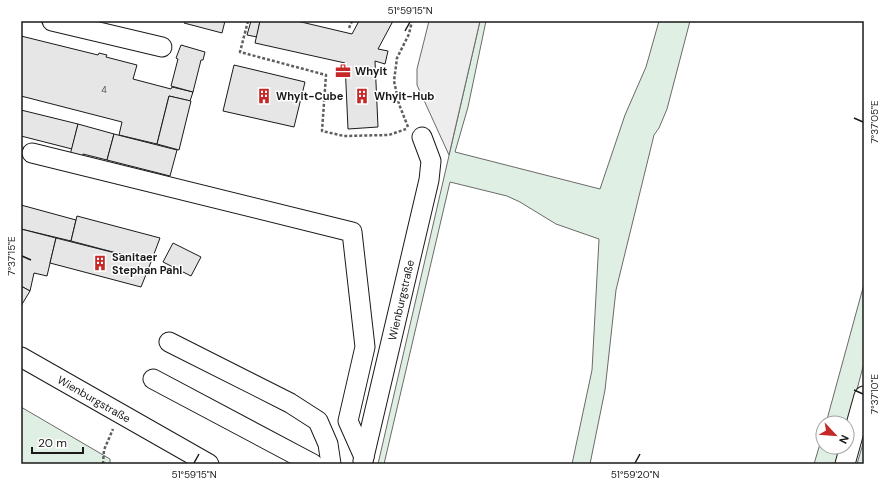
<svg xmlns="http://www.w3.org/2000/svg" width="885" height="485" viewBox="0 0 885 485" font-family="'DM Sans',sans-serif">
  <rect width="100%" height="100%" fill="#fff"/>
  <g fill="#e0efe3" stroke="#6a6a6a">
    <polygon points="480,21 486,21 468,107 455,152 600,189 625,115 646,67 659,21 690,21 667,109 659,128 654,135 616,290 605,390 590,464 572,464 592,370 599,239 556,224 520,202 507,196 450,182 384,464 378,464"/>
    <polygon points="864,284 864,363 847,427 847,423 826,423"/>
    <polygon points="21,407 110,459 110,464 21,464"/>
    <polygon points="823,434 823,447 841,447 836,464 814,464"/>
    <polygon points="864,440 864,464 857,464"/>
  </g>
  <polygon fill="#ededed" stroke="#6a6a6a" points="429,21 480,21 449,155 417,85 417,69"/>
  <g fill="#e6e6e6" stroke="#1a1a1a">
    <polygon points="185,21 225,21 222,33 184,23"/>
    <polygon points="251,21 260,21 257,37 247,35"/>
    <polygon points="260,21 297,21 352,34 359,21 393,21 378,49 388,51 385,64 375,61 378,127 348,129 345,63 255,43"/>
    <polygon points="21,36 98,55 99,53 107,55 106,57 137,65 133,79 171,89 172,87 193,92 190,101 169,96 157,144 119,135 122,122 21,96"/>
    <polygon points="181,45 205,52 203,60 201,60 193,92 171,86 178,59 176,58"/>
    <polygon points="234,65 305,82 294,127 223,111"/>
    <polygon points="169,96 191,101 179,150 157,144"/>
    <polygon points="21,110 78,124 72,149 21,136"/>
    <polygon points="78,124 114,134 107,160 83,154 82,158 70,155"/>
    <polygon points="114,134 177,150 170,176 107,160"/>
    <polygon points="21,205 76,220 71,241 21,229"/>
    <polygon points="77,216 160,238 151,262 71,241"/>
    <polygon points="21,229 56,238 47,276 34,273 30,291 21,286"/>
    <polygon points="56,238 151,262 141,287 50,263"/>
    <polygon points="173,243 201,257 191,276 163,262"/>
    <polygon points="21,286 30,291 21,306"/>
  </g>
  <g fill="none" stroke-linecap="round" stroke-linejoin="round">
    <g stroke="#1a1a1a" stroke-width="21">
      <g id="minor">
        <polyline points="52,21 162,47"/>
        <polyline points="32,153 352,232 365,347 348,421 364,457"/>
        <polyline points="169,342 290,403 318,421 328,444 331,464"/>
        <polyline points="21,357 209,464"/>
        <polyline points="153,379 313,464"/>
        <polyline points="363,461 429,180 431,161 422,137"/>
        <polyline points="845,464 864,396"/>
      </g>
    </g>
    <g stroke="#5f5f5f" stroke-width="2.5" stroke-dasharray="3 2" stroke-linecap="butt">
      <polyline points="248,21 240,52 326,75 322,131 344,136 389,135 406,129"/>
      <polyline points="349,28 352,21"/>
      <polyline points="408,127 399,104 394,81 397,58 409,34 412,21"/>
      <polyline points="103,464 104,450 113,429"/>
    </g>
    <use href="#minor" stroke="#fff" stroke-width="19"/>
  </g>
  <path fill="none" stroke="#1a1a1a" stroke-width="1.5" d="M405,31L410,22M854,118L863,122M22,256L31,260M854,390L863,394M194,463L199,454M635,463L640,454"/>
  <defs>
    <g id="office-bare" transform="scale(1.2)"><path d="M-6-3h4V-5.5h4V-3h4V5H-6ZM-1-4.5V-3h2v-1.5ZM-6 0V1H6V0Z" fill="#c62828" stroke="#fff" stroke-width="2.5" paint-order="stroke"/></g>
    <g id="building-bare" transform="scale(1.2)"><path d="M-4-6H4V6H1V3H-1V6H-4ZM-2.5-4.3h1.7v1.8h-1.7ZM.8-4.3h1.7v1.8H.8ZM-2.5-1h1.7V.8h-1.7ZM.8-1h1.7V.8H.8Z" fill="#c62828" stroke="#fff" stroke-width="2.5" paint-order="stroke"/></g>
  </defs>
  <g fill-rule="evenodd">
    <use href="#office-bare" x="343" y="71"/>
    <use href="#building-bare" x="264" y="96"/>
    <use href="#building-bare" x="362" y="96"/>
    <use href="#building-bare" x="100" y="263"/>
  </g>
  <g text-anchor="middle" stroke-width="3" stroke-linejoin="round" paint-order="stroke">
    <g font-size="9" fill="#4d4d4d">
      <text x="104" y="93">4</text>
    </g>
    <g font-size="11" font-weight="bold" fill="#1a1a1a" stroke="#fff" text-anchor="start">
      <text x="355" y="75">Whyit</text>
      <text x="276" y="100">Whyit-Cube</text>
      <text x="374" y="100">Whyit-Hub</text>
      <text x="112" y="261">Sanitaer<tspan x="112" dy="13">Stephan Pahl</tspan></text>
    </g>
    <g font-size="11" fill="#1a1a1a" stroke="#fff">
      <text transform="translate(401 300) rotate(-77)" y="4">Wienburgstraße</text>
      <text transform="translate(94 399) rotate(30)" y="4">Wienburgstraße</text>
    </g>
  </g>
  <rect width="885" height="485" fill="none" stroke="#ffffff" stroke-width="44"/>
  <g transform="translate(835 435) rotate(116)"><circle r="19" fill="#ffffff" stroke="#a3a3a3"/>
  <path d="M0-3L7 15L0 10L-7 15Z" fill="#c62828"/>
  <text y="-6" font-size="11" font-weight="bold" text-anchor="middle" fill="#1a1a1a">N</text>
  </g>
  <path d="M32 447v6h51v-6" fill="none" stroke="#1a1a1a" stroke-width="2"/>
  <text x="38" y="447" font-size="12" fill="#1a1a1a" stroke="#ffffff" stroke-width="3" paint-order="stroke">20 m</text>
  <rect x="22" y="22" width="841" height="441" fill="none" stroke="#1a1a1a" stroke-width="1.5"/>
  <g font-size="10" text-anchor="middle" fill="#1a1a1a">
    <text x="410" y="14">51°59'15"N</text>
    <text transform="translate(874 122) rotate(-90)" y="4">7°37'05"E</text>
    <text transform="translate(11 256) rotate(-90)" y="4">7°37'15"E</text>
    <text transform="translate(874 394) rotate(-90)" y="4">7°37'10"E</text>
    <text x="194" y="478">51°59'15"N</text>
    <text x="635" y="478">51°59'20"N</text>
  </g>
</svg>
